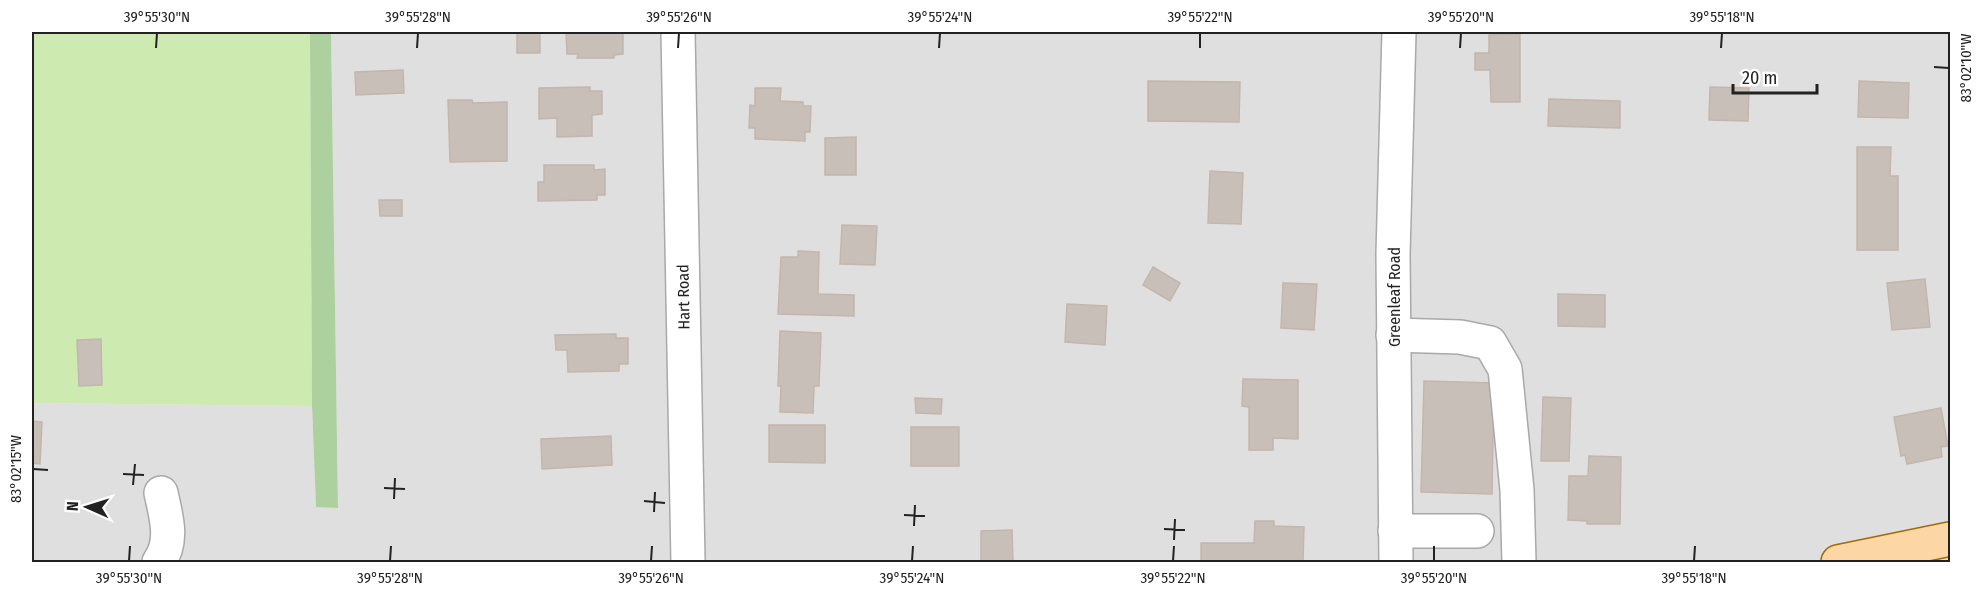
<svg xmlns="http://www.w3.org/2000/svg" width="1982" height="594" viewBox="0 0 1982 594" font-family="'Fira Sans Condensed',sans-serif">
  <rect width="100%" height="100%" fill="#f2efe9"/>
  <polygon fill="#e0dfdf" points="331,32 1950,32 1950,562 32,562 32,403 312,406 316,506 338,508"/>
  <polygon fill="#cdebb0" points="32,32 310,32 312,406 32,403"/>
  <polygon fill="#add19e" points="310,32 331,32 338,508 316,507 312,406"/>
  <g fill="#c7bfb8" stroke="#c4b6ab" stroke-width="1.5">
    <rect x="517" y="32" width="23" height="21"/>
    <polygon points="566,32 623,32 623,54 614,55 614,58 577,58 578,54 567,54"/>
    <polygon points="1520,34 1520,102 1491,102 1490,70 1475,70 1475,53 1489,53 1489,35"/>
    <polygon points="403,70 404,93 356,95 355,72"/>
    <polygon points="1148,81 1240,82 1239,122 1148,121"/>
    <polygon points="1859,81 1909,83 1908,118 1858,117"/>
    <polygon points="590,87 590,91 602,91 602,114 592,115 592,136 557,137 557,118 539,119 539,88"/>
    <polygon points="1710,87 1749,88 1748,121 1709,120"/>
    <polygon points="755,88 781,88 780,101 803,102 803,106 811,106 810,132 805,132 805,141 755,139 755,128 749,128 750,105 755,106"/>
    <polygon points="1549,99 1620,101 1620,128 1548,126"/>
    <polygon points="448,100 472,100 473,103 507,102 507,161 450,162"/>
    <polygon points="856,137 856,175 825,175 825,138"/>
    <polygon points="1857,147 1891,147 1890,176 1898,176 1898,250 1857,250"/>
    <polygon points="544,165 594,165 594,170 605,169 605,195 597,195 597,200 538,201 538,182 544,182"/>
    <polygon points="1210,171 1243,173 1241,224 1208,223"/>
    <polygon points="379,200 402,200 402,216 380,216"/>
    <polygon points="842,225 877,226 875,265 840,264"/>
    <polygon points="798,251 819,252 818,294 854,295 854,316 778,314 781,257 798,257"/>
    <polygon points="1153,267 1180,283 1170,301 1143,285"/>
    <polygon points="1925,279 1930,327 1892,330 1887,283"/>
    <polygon points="1283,283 1317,284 1314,330 1281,328"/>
    <polygon points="1558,294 1605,295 1605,327 1558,326"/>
    <polygon points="1067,304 1107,306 1105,345 1065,342"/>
    <polygon points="780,331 821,333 819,386 814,386 813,413 780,412 781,386 778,386"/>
    <polygon points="616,334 616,338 628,338 628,364 619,364 619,371 568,372 567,350 556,350 555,335"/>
    <polygon points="101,339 102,385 79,386 77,340"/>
    <polygon points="1243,379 1298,380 1298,439 1273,438 1273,450 1249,450 1249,407 1242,406"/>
    <polygon points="1424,381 1494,383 1492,494 1421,492"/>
    <polygon points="1543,397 1571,398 1569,461 1541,461"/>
    <polygon points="915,398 942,399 941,414 916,413"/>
    <polygon points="1941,408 1948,446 1941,447 1942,457 1907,464 1905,455 1901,456 1894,417"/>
    <polygon points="32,421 42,422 40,464 32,463"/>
    <polygon points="769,425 825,425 825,463 769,462"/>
    <rect x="911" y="427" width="48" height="39"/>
    <polygon points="611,436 612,465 542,469 541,439"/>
    <polygon points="1589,456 1621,457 1620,524 1587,524 1587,521 1568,520 1569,476 1588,476"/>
    <polygon points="1255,521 1274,521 1274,526 1304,527 1303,562 1201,562 1201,543 1254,543"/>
    <polygon points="1012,530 1013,562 981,562 981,531"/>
  </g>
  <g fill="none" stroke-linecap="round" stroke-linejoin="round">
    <g stroke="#a9a9a9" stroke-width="36">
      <g id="minor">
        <polyline points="678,32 688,562"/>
        <polyline points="1393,335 1460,337 1490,343 1505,369 1517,490 1519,562"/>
        <polyline points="1395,531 1477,531"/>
        <path d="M159,562C174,541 166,516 161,493"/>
        <polyline points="1396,562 1393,254 1399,32"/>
      </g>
    </g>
    <g stroke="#a06b00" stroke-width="36">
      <polyline id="major" points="1838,562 1950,539"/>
    </g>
    <use href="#minor" stroke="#fff" stroke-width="33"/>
    <use href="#major" stroke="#fcd6a4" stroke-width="33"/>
  </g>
  <path fill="none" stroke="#222" stroke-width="2" d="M156,48L157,33M417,48L418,33M678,48L679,33M939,48L940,33M1200,48V33M1460,48L1461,33M1721,48L1722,33M1934,67L1949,68M33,469L48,470M123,474L144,475M133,485L135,464M384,488L405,489M394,499L395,478M644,501L665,503M654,512L655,492M904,515L925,516M914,526L915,505M1164,529L1185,530M1174,540L1175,519M129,561L130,546M390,561L391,546M651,561L652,546M912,561L913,546M1173,561L1174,546M1434,561V546M1694,561L1695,546"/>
  <g text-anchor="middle" stroke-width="6" stroke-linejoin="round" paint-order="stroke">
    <g font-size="16" fill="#222" stroke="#fff">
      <text transform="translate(683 297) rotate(-91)" y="6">Hart Road</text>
      <text transform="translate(1394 297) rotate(-90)" y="6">Greenleaf Road</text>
    </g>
  </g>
  <rect width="1982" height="594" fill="none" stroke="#ffffff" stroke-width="66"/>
  <g transform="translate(87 507) rotate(273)" stroke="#ffffff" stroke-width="4.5" paint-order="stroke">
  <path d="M0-4.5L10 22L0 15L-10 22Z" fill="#222222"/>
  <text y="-9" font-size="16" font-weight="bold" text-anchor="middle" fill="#222222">N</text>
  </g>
  <path d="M1733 84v9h84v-9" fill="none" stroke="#222222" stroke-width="3"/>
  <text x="1742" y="84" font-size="18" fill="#222222" stroke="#ffffff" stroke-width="4.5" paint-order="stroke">20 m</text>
  <rect x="33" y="33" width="1916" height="528" fill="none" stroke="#222" stroke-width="2"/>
  <g font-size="15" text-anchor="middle" fill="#222">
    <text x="157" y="22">39°55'30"N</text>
    <text x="418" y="22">39°55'28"N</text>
    <text x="679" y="22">39°55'26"N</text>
    <text x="940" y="22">39°55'24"N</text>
    <text x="1200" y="22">39°55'22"N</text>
    <text x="1461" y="22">39°55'20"N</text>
    <text x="1722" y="22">39°55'18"N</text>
    <text transform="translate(1966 68) rotate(-90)" y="5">83°02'10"W</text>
    <text transform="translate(16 469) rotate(-90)" y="5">83°02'15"W</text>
    <text x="129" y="583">39°55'30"N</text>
    <text x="390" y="583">39°55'28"N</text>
    <text x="651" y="583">39°55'26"N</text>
    <text x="912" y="583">39°55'24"N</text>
    <text x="1173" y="583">39°55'22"N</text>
    <text x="1434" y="583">39°55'20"N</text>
    <text x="1694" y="583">39°55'18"N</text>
  </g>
</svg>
